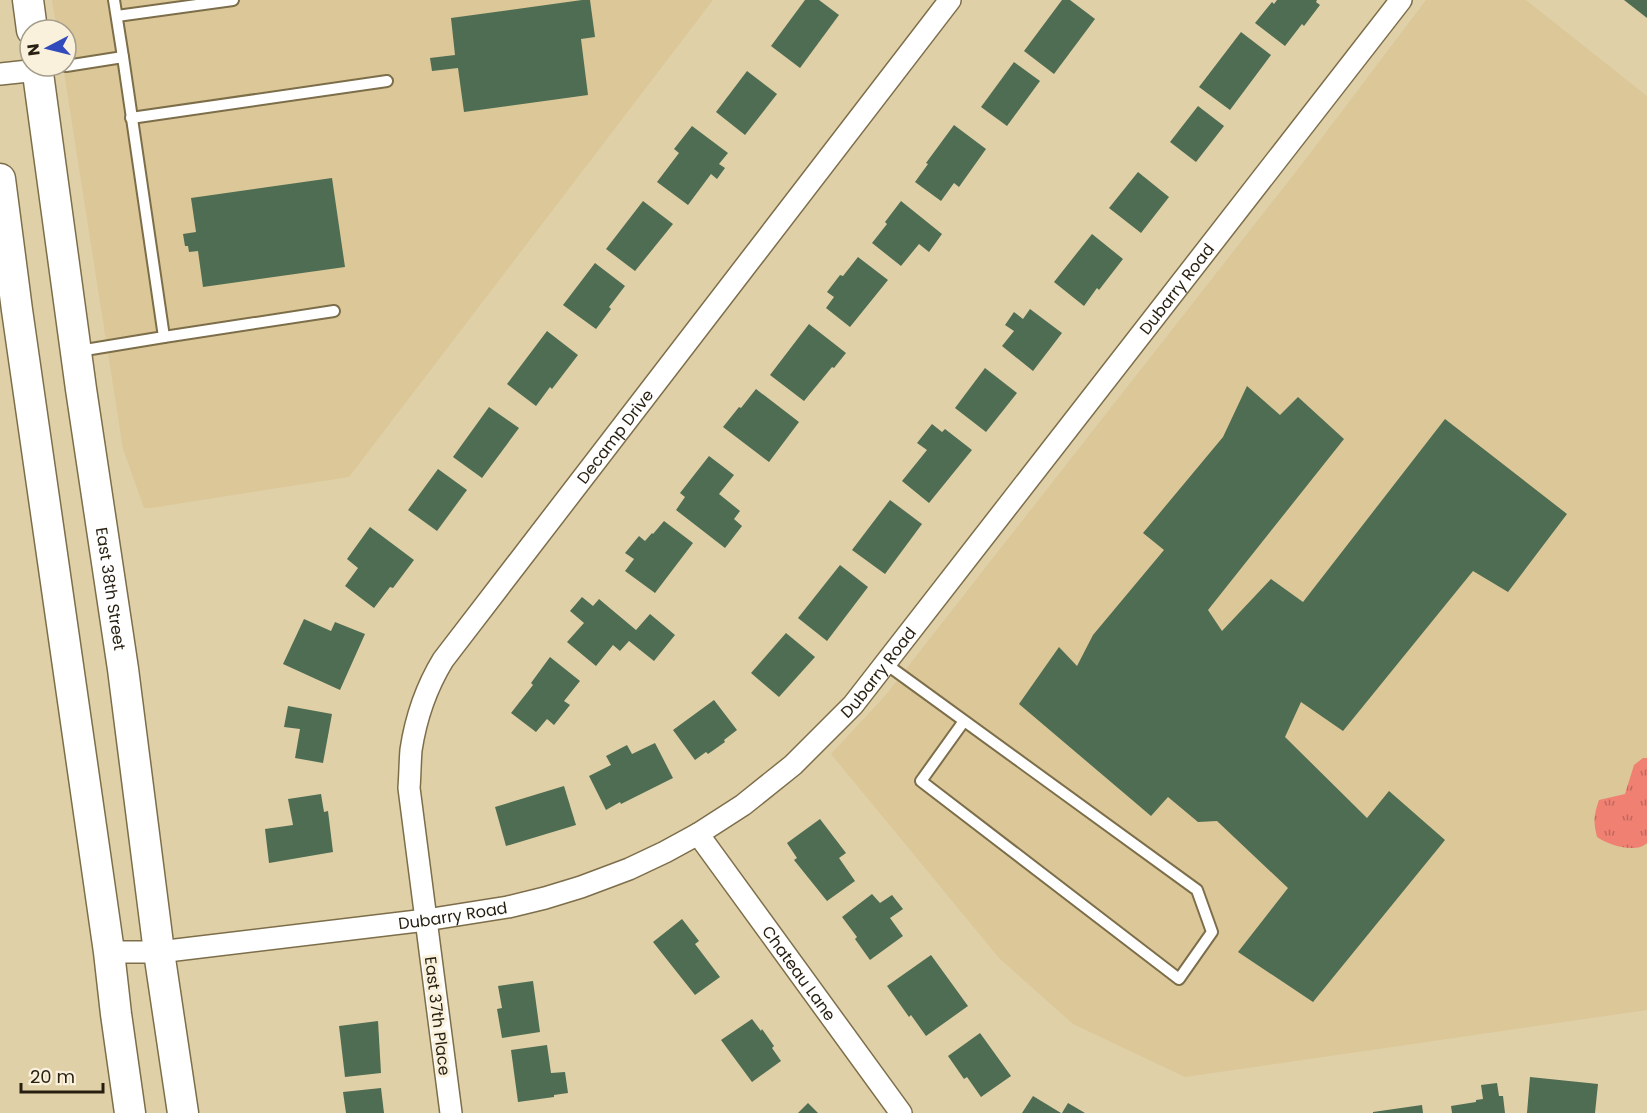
<svg xmlns="http://www.w3.org/2000/svg" width="1647" height="1113" viewBox="0 0 1647 1113" font-family="Poppins,sans-serif">
  <defs>
    <pattern id="grass-tufts" width="24" height="20" patternUnits="userSpaceOnUse" patternTransform="scale(1.5)"><rect width="24" height="20" fill="#ef8072"/><path d="M3 7l-1-3M5 7V3M7 7l1-3M15 17l-1-3M17 17v-4M19 17l1-3" fill="none" stroke="#c1685c"/></pattern>
  </defs>
  <rect width="100%" height="100%" fill="#e0d0a8"/>
  <g fill="#dbc798">
    <polygon points="52,0 713,0 349,477 151,508 144,508 123,449 63,66 66,66 66,30 57,30"/>
    <polygon points="1426,0 1526,0 1647,96 1647,1010 1185,1077 1073,1024 999,958 831,754 884,697 1305,160"/>
  </g>
  <path fill="url(#grass-tufts)" d="M1643,758H1647V843C1636,854 1608,845 1597,837C1593,821 1594,815 1599,800L1625,794L1634,765Z"/>
  <g fill="#4e6d52">
    <polygon points="582,0 590,0 595,37 581,39 588,95 464,112 458,68 432,71 430,58 455,55 451,18"/>
    <polygon points="805,0 819,0 839,15 800,68 771,46"/>
    <polygon points="1062,0 1070,0 1095,19 1054,74 1024,51"/>
    <polygon points="1277,0 1317,0 1316,2 1320,5 1304,26 1302,24 1285,46 1255,23 1272,2 1274,4"/>
    <polygon points="1624,0 1647,0 1647,18"/>
    <polygon points="1241,32 1271,55 1230,110 1199,87"/>
    <polygon points="1014,62 1040,81 1007,126 981,107"/>
    <polygon points="747,71 777,94 745,135 716,112"/>
    <polygon points="1198,106 1224,126 1196,162 1170,142"/>
    <polygon points="954,125 986,149 959,187 954,183 941,201 915,182 928,164 926,163"/>
    <polygon points="692,126 728,153 719,164 725,168 717,179 711,174 688,205 657,182 679,153 674,149"/>
    <polygon points="1138,172 1169,197 1141,233 1109,208"/>
    <polygon points="332,178 345,267 203,287 198,251 189,252 188,246 185,246 183,234 196,232 191,198"/>
    <polygon points="643,201 673,224 635,271 606,249"/>
    <polygon points="901,201 942,234 929,252 919,244 901,266 872,243 887,224 885,222"/>
    <polygon points="1092,234 1123,259 1099,290 1097,288 1084,306 1054,282"/>
    <polygon points="858,257 888,280 850,327 826,308 834,297 827,292 840,275 843,276"/>
    <polygon points="595,263 625,286 609,307 611,309 596,329 563,305"/>
    <polygon points="1030,309 1062,333 1033,371 1002,346 1014,331 1005,325 1014,312 1023,319"/>
    <polygon points="809,324 846,353 834,368 832,367 804,401 770,375"/>
    <polygon points="547,331 578,355 552,389 550,387 536,406 507,384"/>
    <polygon points="985,368 1017,393 986,432 955,408"/>
    <polygon points="1247,386 1280,415 1298,397 1344,439 1208,610 1222,631 1271,579 1303,602 1445,419 1567,514 1508,592 1473,571 1343,731 1301,702 1285,737 1367,818 1389,791 1445,840 1313,1002 1238,952 1288,888 1217,821 1198,822 1168,797 1151,816 1019,704 1059,647 1077,666 1093,635 1164,550 1143,533 1223,437"/>
    <polygon points="756,389 799,422 769,462 723,427 739,407 741,408"/>
    <polygon points="489,407 519,428 482,478 453,457"/>
    <polygon points="932,424 942,432 945,429 972,450 929,503 902,481 927,450 917,443"/>
    <polygon points="709,456 734,475 719,494 740,511 734,519 742,526 725,548 676,510 685,497 680,493"/>
    <polygon points="438,469 467,490 437,531 408,510"/>
    <polygon points="890,500 922,524 885,574 852,550"/>
    <polygon points="664,521 693,543 655,593 625,571 634,559 625,553 639,536 645,541 652,533 653,534"/>
    <polygon points="370,527 414,560 393,588 390,587 374,608 345,586 358,568 347,559"/>
    <polygon points="840,565 868,587 827,641 798,618"/>
    <polygon points="582,597 593,606 599,599 636,630 650,614 675,635 654,661 629,641 620,651 613,645 596,666 567,642 584,623 570,611"/>
    <polygon points="304,619 331,631 335,622 365,634 340,690 283,664"/>
    <polygon points="786,633 815,657 779,697 751,673"/>
    <polygon points="550,657 580,681 564,701 570,705 554,725 547,719 536,732 511,713 533,685 531,683"/>
    <polygon points="714,700 737,730 724,740 725,742 708,754 706,752 695,760 673,730"/>
    <polygon points="288,706 332,714 323,763 295,758 300,729 284,727"/>
    <polygon points="655,743 673,778 621,804 620,802 606,810 589,776 611,765 606,756 627,745 632,754"/>
    <polygon points="564,786 576,825 506,846 495,807"/>
    <polygon points="321,794 324,812 328,811 333,852 269,863 265,829 293,825 288,799"/>
    <polygon points="820,819 846,853 839,858 855,881 827,901 794,860 797,858 787,843"/>
    <polygon points="872,894 880,903 892,895 903,909 890,918 903,936 870,960 855,939 857,937 842,917"/>
    <polygon points="682,919 699,941 695,944 720,977 695,995 653,942"/>
    <polygon points="931,955 968,1006 926,1036 911,1015 909,1017 887,986"/>
    <polygon points="533,981 540,1032 502,1038 497,1009 502,1008 498,986"/>
    <polygon points="752,1019 761,1031 762,1029 774,1046 772,1048 781,1061 752,1082 721,1040"/>
    <polygon points="378,1021 381,1073 345,1077 339,1026"/>
    <polygon points="980,1033 1011,1076 981,1097 967,1077 964,1079 948,1056"/>
    <polygon points="547,1045 551,1073 565,1072 568,1093 554,1095 554,1097 518,1102 511,1050"/>
    <polygon points="1530,1077 1598,1084 1595,1113 1527,1113"/>
    <polygon points="1497,1083 1499,1096 1503,1096 1505,1113 1452,1113 1451,1106 1476,1102 1476,1100 1483,1099 1481,1085"/>
    <polygon points="381,1088 384,1113 346,1113 343,1092"/>
    <polygon points="1033,1096 1061,1113 1022,1113"/>
    <polygon points="808,1103 818,1113 798,1113"/>
    <polygon points="1068,1103 1085,1113 1062,1113"/>
    <polygon points="1422,1105 1423,1113 1373,1113 1373,1112"/>
  </g>
  <g fill="none" stroke-linecap="round" stroke-linejoin="round">
    <g stroke="#7d6e4a" stroke-width="14">
      <g id="service">
        <polyline points="114,0 123,57"/>
        <polyline points="117,16 233,0"/>
        <polyline points="66,66 123,57 164,337 79,351"/>
        <polyline points="131,118 387,81"/>
        <polyline points="164,337 334,311"/>
        <polyline points="886,664 1197,890 1212,932 1179,979 921,781 964,721"/>
      </g>
    </g>
    <g stroke="#7d6e4a" stroke-width="24">
      <g id="minor">
        <polyline points="0,74 38,70"/>
        <path id="s1" d="M698,834L901,1113"/>
        <path id="s2" d="M109,952H159L426,920L508,907L545,898L581,887L629,869L665,852L698,834L743,805L793,765L853,705L1401,0"/>
        <path id="s3" d="M451,1113L409,788C410,775 410,762 411,750C416,717 426,688 443,660L950,0"/>
      </g>
    </g>
    <g stroke="#7d6e4a" stroke-width="33">
      <g id="secondary">
        <polyline points="28,0 32,30"/>
        <path id="s4" d="M37,66L81,389L123,669L159,952L183,1113"/>
        <polyline points="0,179 17,310 109,952 116,1014 130,1113"/>
      </g>
    </g>
    <use href="#service" stroke="#fff" stroke-width="10"/>
    <use href="#minor" stroke="#fff" stroke-width="21"/>
    <use href="#secondary" stroke="#fff" stroke-width="30"/>
  </g>
  <g text-anchor="middle" stroke-width="6" stroke-linejoin="round" paint-order="stroke">
    <g font-size="16" fill="#261f10" stroke="#faf1dd">
      <text dy="6" stroke="none"><textPath href="#s2" startOffset="1336">Dubarry Road</textPath></text>
      <text dy="6" stroke="none"><textPath href="#s3" startOffset="744">Decamp Drive</textPath></text>
      <text dy="6" stroke="none"><textPath href="#s4" startOffset="528">East 38th Street</textPath></text>
      <text dy="6" stroke="none"><textPath href="#s2" startOffset="850">Dubarry Road</textPath></text>
      <text dy="6" stroke="none"><textPath href="#s2" startOffset="346">Dubarry Road</textPath></text>
      <text dy="6" stroke="none"><textPath href="#s1" startOffset="172">Chateau Lane</textPath></text>
      <text transform="translate(438 1016) rotate(83)" y="6">East 37th Place</text>
    </g>
  </g>
  <g transform="translate(48 48) rotate(263)"><circle r="28" fill="#faf1dd" stroke="#a59d8b" stroke-width="1.5"/>
  <path d="M0-4.5L10 22L0 15L-10 22Z" fill="#314bbc"/>
  <text y="-9" font-size="16" font-weight="bold" text-anchor="middle" fill="#261f10">N</text>
  </g>
  <path d="M21 1083v9h82v-9" fill="none" stroke="#261f10" stroke-width="3"/>
  <text x="30" y="1083" font-size="18" fill="#261f10" stroke="#faf1dd" stroke-width="4.5" paint-order="stroke">20 m</text>
</svg>
